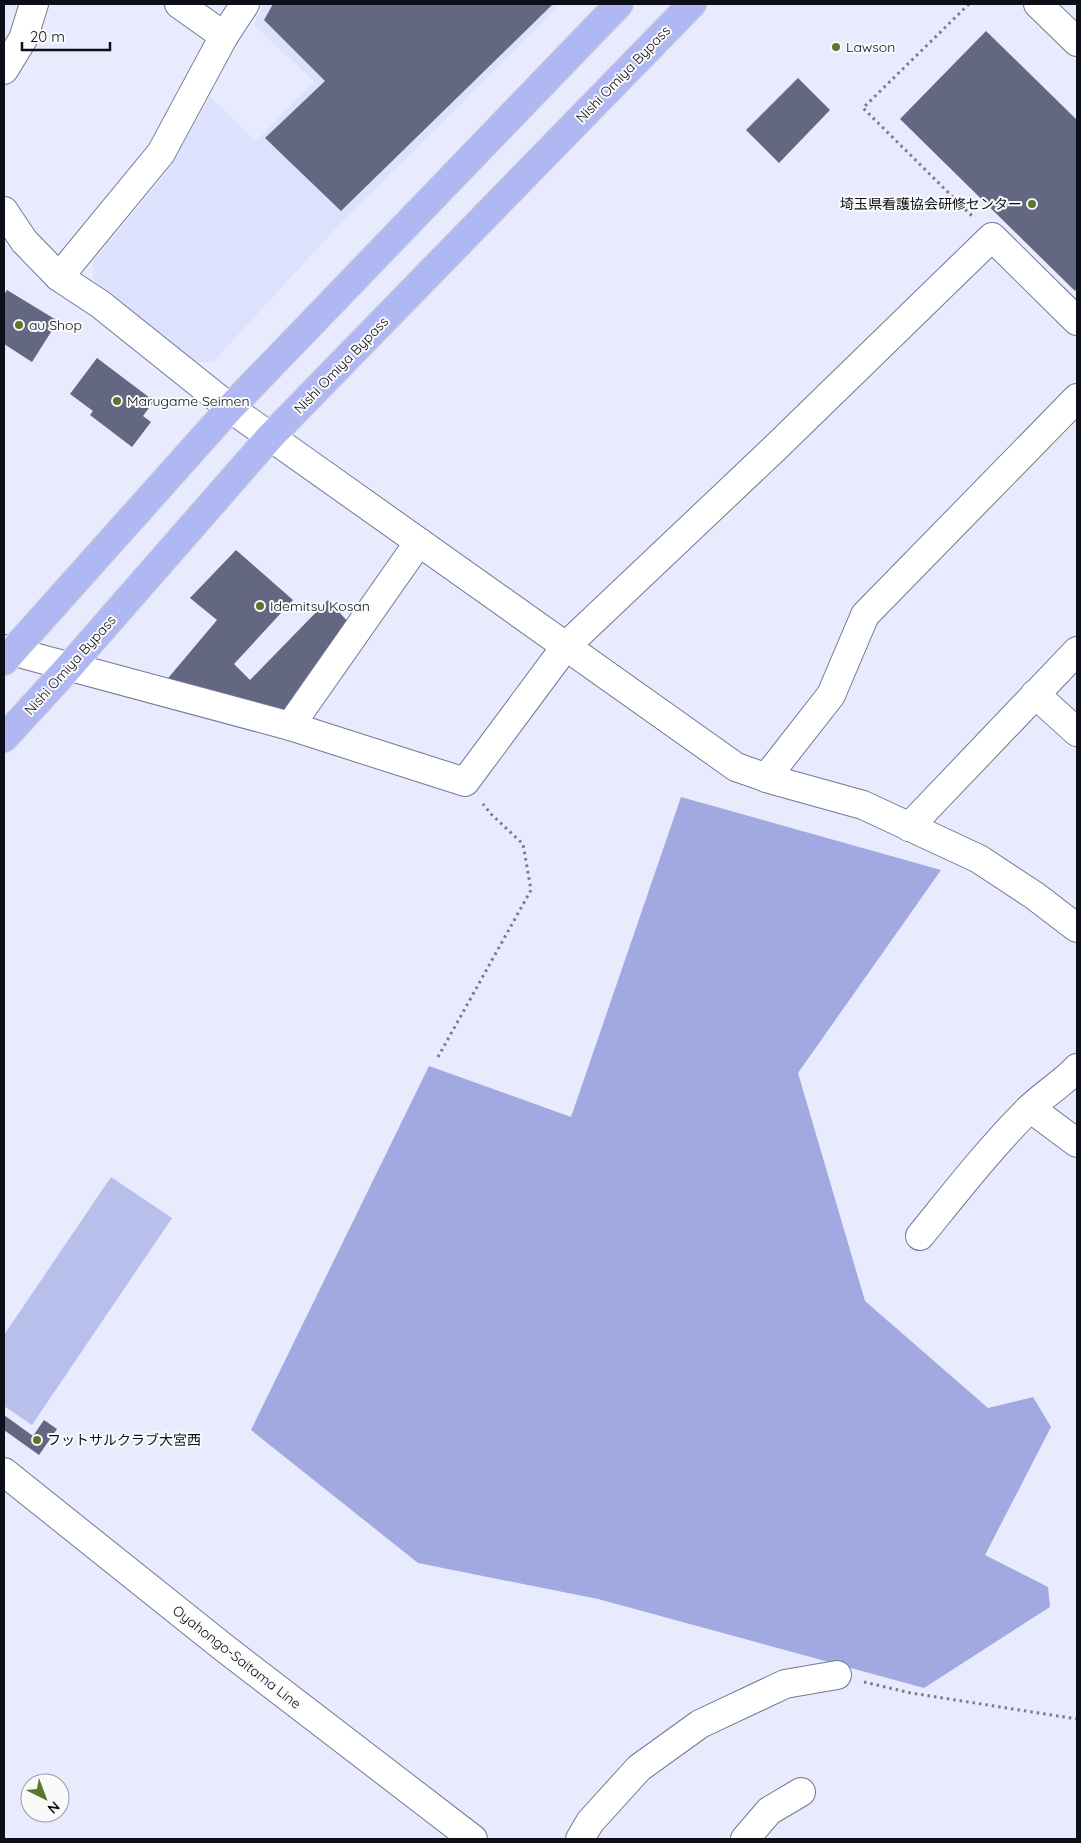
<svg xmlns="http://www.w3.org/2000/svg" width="1081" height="1843" viewBox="0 0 1081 1843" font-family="Quicksand,'Noto Sans JP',sans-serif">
  <rect width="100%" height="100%" fill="#e8ebfd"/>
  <polygon fill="#dce1fe" points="264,4 561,4 340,224 213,362 195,362 93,279 93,262 170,168 210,97 256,141 314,82 254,24"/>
  <polygon fill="#b7bfea" points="111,1177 172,1218 32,1425 4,1406 4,1335"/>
  <polygon fill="#a1a9e0" points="681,797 941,870 798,1073 865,1301 988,1408 1033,1397 1051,1427 985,1555 1048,1587 1050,1607 924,1688 598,1599 418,1563 251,1430 429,1066 571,1117"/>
  <g fill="#636781">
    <polygon points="273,4 553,4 341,211 265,138 325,81 264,20"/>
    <polygon points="986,31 1077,120 1077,288 1075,291 900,119"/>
    <polygon points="798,78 830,110 779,163 746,130"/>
    <polygon points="7,290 58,321 32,362 4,344 4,295"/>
    <polygon points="97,358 154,401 143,416 151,422 132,447 90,415 93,411 70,394"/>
    <polygon points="236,550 293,600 234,664 250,680 328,600 350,624 288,711 164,683 217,620 190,598"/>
    <polygon points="4,1415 33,1436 44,1420 57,1429 39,1455 4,1430"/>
  </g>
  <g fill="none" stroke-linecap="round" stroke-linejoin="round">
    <g stroke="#737891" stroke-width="30">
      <g id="minor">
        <polyline points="179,4 224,36"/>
        <polyline points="4,70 23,39 34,4"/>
        <polyline points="4,211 24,241 59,277 100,304 230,408 736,767 773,780 863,805 979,859 1035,896 1077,928"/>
        <polyline points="59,277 161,153 224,36 245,4"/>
        <polyline points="4,649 290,726 465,782 566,646 773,450 992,237 1077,321"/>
        <polyline points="1035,694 1077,732"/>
        <polyline points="290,726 419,542"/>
        <polyline points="766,778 831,695 865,615 1077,398"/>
        <polyline points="909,827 1077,651"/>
        <polyline points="1030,1108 1077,1143"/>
        <path d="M920,1236C955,1193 989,1149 1028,1110C1043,1095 1062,1084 1077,1068"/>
        <polyline points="580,1839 590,1822 639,1768 700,1724 785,1684 837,1675"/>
        <polyline points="745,1839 769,1811 801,1792"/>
      </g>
    </g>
    <g stroke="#737891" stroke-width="30">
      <polyline id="tertiary" points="1038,4 1077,42"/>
    </g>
    <g stroke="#737891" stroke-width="30">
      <polyline id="secondary" points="4,1472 223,1647 473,1839"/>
    </g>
    <g stroke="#d3d4d5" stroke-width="30">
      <g id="trunk">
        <polyline points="4,661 230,408 619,4"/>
        <polyline points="4,738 69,667 270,437 692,4"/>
      </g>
    </g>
    <g stroke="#797b89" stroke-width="3" stroke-dasharray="2.5 4" stroke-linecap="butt">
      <polyline points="969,4 863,108 972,216"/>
      <polyline points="438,1057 531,890 523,844 491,814 483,804"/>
      <polyline points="864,1682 911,1693 1077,1719"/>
    </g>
    <use href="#minor" stroke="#fff" stroke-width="28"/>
    <use href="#tertiary" stroke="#fff" stroke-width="28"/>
    <use href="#secondary" stroke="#fff" stroke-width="28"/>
    <use href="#trunk" stroke="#b0b8f4" stroke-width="28"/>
  </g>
  <g fill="#5b772c" stroke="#fafafa" stroke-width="2">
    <circle cx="836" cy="47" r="5"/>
    <circle cx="1032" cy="204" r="5"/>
    <circle cx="19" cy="325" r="5"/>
    <circle cx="117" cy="401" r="5"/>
    <circle cx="260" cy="606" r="5"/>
    <circle cx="37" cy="1440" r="5"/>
  </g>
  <g text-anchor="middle" stroke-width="4" stroke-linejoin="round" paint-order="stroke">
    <g font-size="14" fill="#0d0f18" stroke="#fafafa" text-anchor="start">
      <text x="846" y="52">Lawson</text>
      <text x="1022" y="209" text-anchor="end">埼玉県看護協会研修センター</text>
      <text x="29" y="330">au Shop</text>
      <text x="127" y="406">Marugame Seimen</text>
      <text x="270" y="611">Idemitsu Kosan</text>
      <text x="47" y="1445">フットサルクラブ大宮西</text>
    </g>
    <g font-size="14" fill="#0d0f18" stroke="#fafafa">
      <text transform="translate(623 74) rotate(-46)" y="5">Nishi Omiya Bypass</text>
      <text transform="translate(341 365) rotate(-46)" y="5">Nishi Omiya Bypass</text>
      <text transform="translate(70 665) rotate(-48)" y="5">Nishi Omiya Bypass</text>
      <text transform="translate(237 1657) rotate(38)" y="5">Oyahongo-Saitama Line</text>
    </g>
  </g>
  <rect width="1081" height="1843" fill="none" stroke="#0d0f18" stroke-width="10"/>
  <g transform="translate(45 1798) rotate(138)"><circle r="24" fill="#fafafa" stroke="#9b9ca0"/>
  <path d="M0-4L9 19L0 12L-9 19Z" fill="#5b772c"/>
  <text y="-8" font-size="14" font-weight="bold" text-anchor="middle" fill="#0d0f18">N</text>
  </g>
  <path d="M22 42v8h88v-8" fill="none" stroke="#0d0f18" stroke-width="2.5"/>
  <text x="30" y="42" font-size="15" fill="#0d0f18" stroke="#fafafa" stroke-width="4" paint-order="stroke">20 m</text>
</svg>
